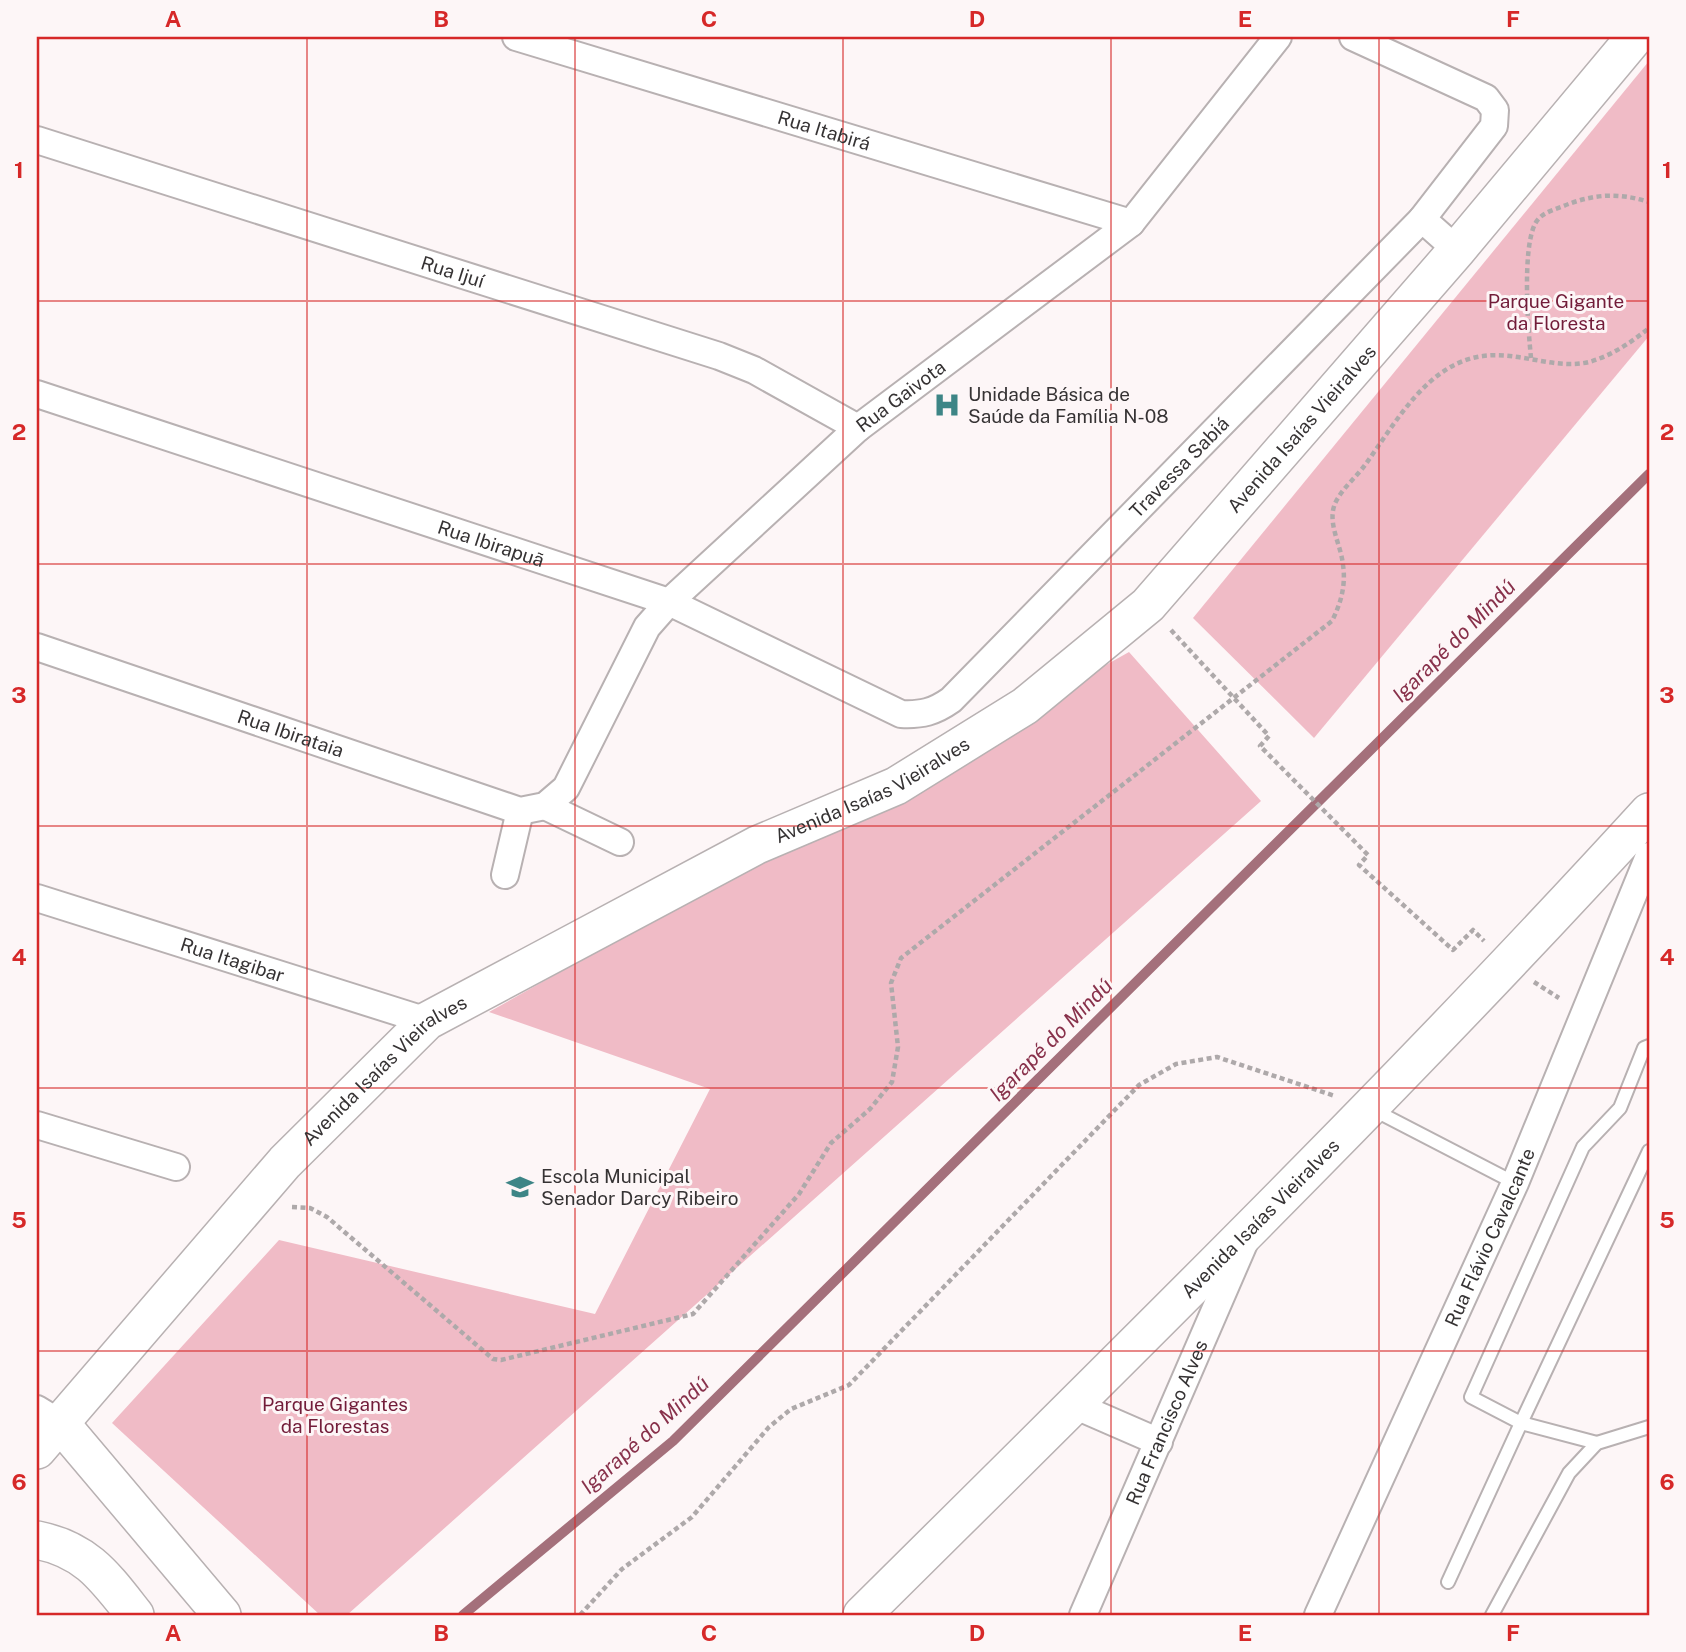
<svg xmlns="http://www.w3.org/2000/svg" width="1686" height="1652" viewBox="0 0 1686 1652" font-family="'Public Sans',sans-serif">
  <rect width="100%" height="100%" fill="#fdf6f7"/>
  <g fill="#f0bbc6">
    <polygon points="1649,61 1649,336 1314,738 1193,618"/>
    <polygon points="1129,652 1261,801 347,1615 320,1615 112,1423 279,1240 595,1314 710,1089 489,1012"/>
  </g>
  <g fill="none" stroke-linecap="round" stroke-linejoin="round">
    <polyline stroke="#a4707b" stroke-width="10" points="463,1615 673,1441 1649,474"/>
    <g stroke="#b8b1b2" stroke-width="16">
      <g id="service">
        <polyline points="1649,1046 1644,1048 1620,1108 1583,1147 1471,1397 1521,1423 1649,1151"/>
        <polyline points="1372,1109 1515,1183"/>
        <polyline points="1448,1582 1521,1423 1597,1443"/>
        <polyline points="1492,1615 1569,1473 1597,1443 1649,1427"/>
      </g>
    </g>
    <g stroke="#b8b1b2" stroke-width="30">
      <g id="minor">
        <path id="s1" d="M516,37L1131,223"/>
        <polyline points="1353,37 1486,98 1495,110 1494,126 1422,219 1457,250"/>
        <path id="s2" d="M37,140L719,356L754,370L858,428"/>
        <path id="s3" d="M37,394L669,602L901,714C922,715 934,712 951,700L1422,219"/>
        <path id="s4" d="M37,647L520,811L545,806L566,788L647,627L669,602L858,428L1131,223L1278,37"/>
        <polyline points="545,806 620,842"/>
        <polyline points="505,875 520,811"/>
        <path id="s5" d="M37,898L427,1021"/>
        <polyline points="37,1125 176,1167"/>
        <polyline points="1074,1405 1159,1442"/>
        <polyline points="37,1409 60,1423"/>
        <path id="s6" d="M1083,1615L1245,1241"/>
        <path id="s7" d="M1318,1615L1515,1183L1649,856"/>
      </g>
    </g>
    <g stroke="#b8b1b2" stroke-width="40">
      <g id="secondary">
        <polyline points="60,1423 222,1615"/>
        <path id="s8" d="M37,1450L285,1162L427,1021L757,845L896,786L1025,706L1148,605L1457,250L1635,37"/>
        <path d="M37,1540C87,1550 105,1577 135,1615"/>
        <path id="s9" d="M862,1615C1128,1351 1396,1089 1649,812"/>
      </g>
    </g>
    <g stroke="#aea9aa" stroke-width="4.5" stroke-dasharray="5 3.5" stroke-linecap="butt">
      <path d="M1531,358C1528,328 1522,250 1535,224C1540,214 1550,211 1561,207C1592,194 1617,192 1649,202"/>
      <polyline points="1171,630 1269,736 1260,746 1368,855 1359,865 1453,950 1473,930 1484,941"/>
      <polyline points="1534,982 1559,998"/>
      <path d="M292,1207L310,1208L327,1217L493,1359L501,1360L693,1314L799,1194L831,1143L870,1109L892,1082L898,1047L891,983L901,958L1332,621C1341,603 1346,585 1343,565C1341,543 1324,519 1338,498C1345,486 1357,476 1365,465C1395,424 1427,363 1483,356C1518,351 1555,370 1589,362C1611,356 1632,342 1649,328"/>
      <polyline points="580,1615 622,1569 692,1517 769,1427 791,1409 849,1385 1139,1085 1176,1064 1217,1057 1335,1096"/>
    </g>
    <use href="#service" stroke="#fff" stroke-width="12"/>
    <use href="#minor" stroke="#fff" stroke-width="26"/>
    <use href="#secondary" stroke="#fff" stroke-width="37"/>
  </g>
  <path fill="none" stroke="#d62828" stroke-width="2" stroke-opacity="0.55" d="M307,37V1615M575,37V1615M843,37V1615M1111,37V1615M1379,37V1615M37,301H1649M37,564H1649M37,826H1649M37,1088H1649M37,1351H1649"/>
  <defs>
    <g id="hospital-bare" transform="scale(2.1)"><path d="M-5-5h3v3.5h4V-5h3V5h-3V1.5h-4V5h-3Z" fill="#3d8586" stroke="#fdf6f7" stroke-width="2.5" paint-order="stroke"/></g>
    <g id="school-bare" transform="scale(2.1)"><path d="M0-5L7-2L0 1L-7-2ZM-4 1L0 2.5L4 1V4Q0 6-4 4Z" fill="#3d8586" stroke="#fdf6f7" stroke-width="2.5" paint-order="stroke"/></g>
  </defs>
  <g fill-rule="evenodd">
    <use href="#hospital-bare" x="947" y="405"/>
    <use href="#school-bare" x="520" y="1187"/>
  </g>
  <g text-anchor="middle" stroke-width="6" stroke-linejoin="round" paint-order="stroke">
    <g font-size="19" fill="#363334" stroke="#fdf6f7">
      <text dy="7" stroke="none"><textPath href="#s1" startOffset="322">Rua Itabirá</textPath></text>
      <text dy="7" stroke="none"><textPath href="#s2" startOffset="436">Rua Ijuí</textPath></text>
      <text dy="7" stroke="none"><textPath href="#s4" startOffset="1087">Rua Gaivota</textPath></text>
      <text dy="7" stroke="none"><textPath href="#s8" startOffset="1650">Avenida Isaías Vieiralves</textPath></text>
      <text dy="7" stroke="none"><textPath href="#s3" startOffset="1302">Travessa Sabiá</textPath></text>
      <text dy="7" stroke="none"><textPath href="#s3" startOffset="478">Rua Ibirapuã</textPath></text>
      <text dy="7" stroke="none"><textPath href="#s4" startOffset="268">Rua Ibirataia</textPath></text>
      <text dy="7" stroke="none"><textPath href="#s8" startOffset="1082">Avenida Isaías Vieiralves</textPath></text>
      <text dy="7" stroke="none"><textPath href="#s5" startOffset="205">Rua Itagibar</textPath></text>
      <text dy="7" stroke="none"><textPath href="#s8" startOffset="516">Avenida Isaías Vieiralves</textPath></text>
      <text dy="7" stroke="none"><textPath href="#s9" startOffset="562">Avenida Isaías Vieiralves</textPath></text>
      <text dy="7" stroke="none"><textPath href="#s7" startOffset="415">Rua Flávio Cavalcante</textPath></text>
      <text dy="7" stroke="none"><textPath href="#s6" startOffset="210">Rua Francisco Alves</textPath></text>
    </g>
    <g font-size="19" fill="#721c39" stroke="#fdf6f7">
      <text x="1556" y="308">Parque Gigante<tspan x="1556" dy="22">da Floresta</tspan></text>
      <text x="335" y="1411">Parque Gigantes<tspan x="335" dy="22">da Florestas</tspan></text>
    </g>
    <g font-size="19" fill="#363334" stroke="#fdf6f7" text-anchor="start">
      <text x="968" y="401">Unidade Básica de<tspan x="968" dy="22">Saúde da Família N-08</tspan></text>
      <text x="541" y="1183">Escola Municipal<tspan x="541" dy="22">Senador Darcy Ribeiro</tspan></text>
    </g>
    <g font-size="21" font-style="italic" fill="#88314b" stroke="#fdf6f7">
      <text transform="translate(1454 641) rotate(-45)" y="7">Igarapé do Mindú</text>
      <text transform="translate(1051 1040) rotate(-45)" y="7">Igarapé do Mindú</text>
      <text transform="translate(645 1435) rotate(-42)" y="7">Igarapé do Mindú</text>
    </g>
  </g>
  <rect width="1686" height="1652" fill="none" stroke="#fdf6f7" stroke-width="77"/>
  <rect x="38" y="38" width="1610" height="1576" fill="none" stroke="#d62828" stroke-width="2.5"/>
  <g font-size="23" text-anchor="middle" font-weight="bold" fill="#d62828">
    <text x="173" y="27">A</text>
    <text x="441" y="27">B</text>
    <text x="709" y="27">C</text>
    <text x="977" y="27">D</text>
    <text x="1245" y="27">E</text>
    <text x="1513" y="27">F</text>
    <text x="19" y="178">1</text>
    <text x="1667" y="178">1</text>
    <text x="19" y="440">2</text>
    <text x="1667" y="440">2</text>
    <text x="19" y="703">3</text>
    <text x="1667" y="703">3</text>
    <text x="19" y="965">4</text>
    <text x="1667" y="965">4</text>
    <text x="19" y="1228">5</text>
    <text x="1667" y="1228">5</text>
    <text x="19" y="1490">6</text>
    <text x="1667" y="1490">6</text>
    <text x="173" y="1641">A</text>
    <text x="441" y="1641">B</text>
    <text x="709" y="1641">C</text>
    <text x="977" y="1641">D</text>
    <text x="1245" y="1641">E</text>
    <text x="1513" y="1641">F</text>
  </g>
</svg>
